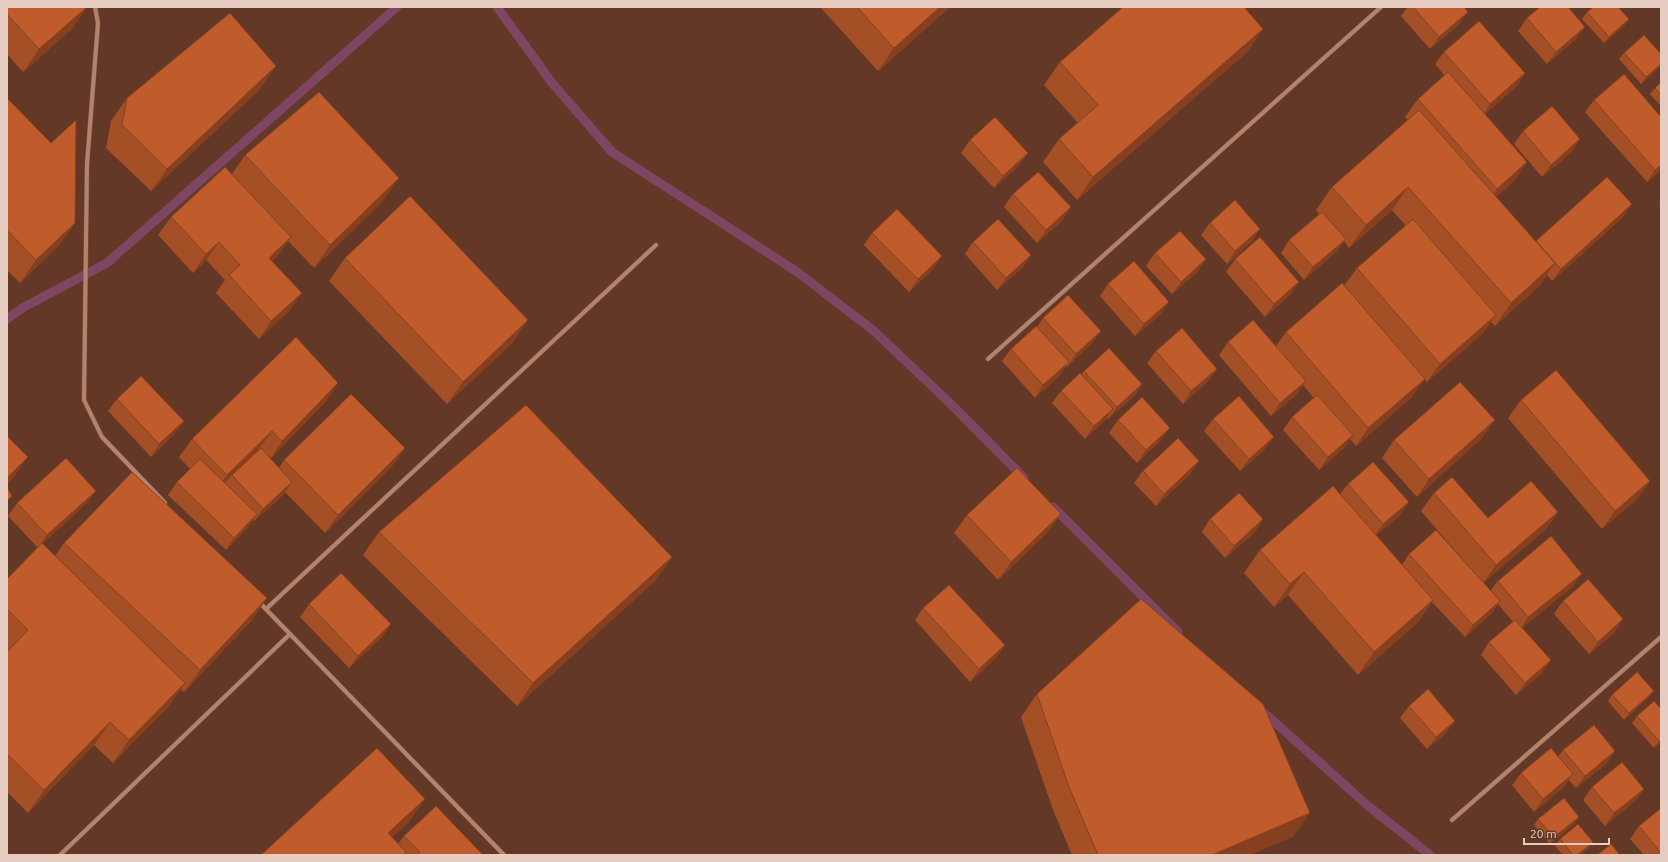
<svg xmlns="http://www.w3.org/2000/svg" width="1668" height="862" viewBox="0 0 1668 862" font-family="Ubuntu,sans-serif">
  <rect width="100%" height="100%" fill="#633826"/>
  <g fill="none" stroke-linecap="round" stroke-linejoin="round">
    <g stroke="#7f4664" stroke-width="9">
      <polyline points="497,7 553,84 612,152 796,271 874,331 956,409 1024,478"/>
      <polyline points="7,319 24,307 107,263 397,7"/>
      <polyline points="1053,507 1178,632"/>
      <polyline points="1260,709 1367,805 1430,855"/>
    </g>
    <g stroke="#7a5645" stroke-width="5">
      <g id="street">
        <polyline points="95,7 98,23 87,164 84,400 102,437 165,503"/>
        <polyline points="988,359 1381,7"/>
        <polyline points="258,601 504,855"/>
        <polyline points="266,609 656,245"/>
        <polyline points="1452,820 1661,637"/>
        <polyline points="60,855 290,634"/>
      </g>
    </g>
    <use href="#street" stroke="#b4836e" stroke-width="4"/>
  </g>
  <g fill="#a54f26" fill-rule="evenodd">
    <polygon points="7,7 73,28 23,72 7,54"/>
    <polygon points="820,7 950,7 878,71"/>
    <polygon points="1408,7 1464,7 1459,24 1430,49 1401,16"/>
    <polygon points="1587,12 1625,25 1604,43 1582,19"/>
    <polygon points="1527,18 1585,27 1576,39 1547,64 1518,31"/>
    <polygon points="1263,29 1247,52 1077,200 1043,162 1059,139 1078,123 1044,85 1060,62"/>
    <polygon points="1444,52 1525,73 1517,86 1485,114 1515,180 1496,197 1536,242 1623,217 1552,281 1547,275 1539,286 1495,326 1491,322 1483,333 1427,382 1344,286 1357,268 1406,226 1392,210 1349,248 1344,241 1337,251 1304,280 1281,253 1289,240 1319,214 1316,210 1332,187 1408,120 1405,117 1418,99 1444,75 1435,64"/>
    <polygon points="1624,53 1661,64 1661,66 1641,84 1619,59"/>
    <polygon points="1661,82 1661,106 1650,94 1655,88"/>
    <polygon points="260,89 151,191 106,148 111,121 127,98"/>
    <polygon points="7,98 75,223 59,245 20,283 7,270"/>
    <polygon points="1594,100 1661,170 1647,182 1585,112"/>
    <polygon points="1523,131 1572,152 1542,177 1514,144"/>
    <polygon points="970,140 1028,153 1019,165 994,188 961,153"/>
    <polygon points="245,155 383,201 314,268 288,241 278,255 272,261 289,311 259,339 216,293 225,280 206,260 193,273 158,235 171,217 232,174"/>
    <polygon points="1013,194 1063,220 1037,243 1004,207"/>
    <polygon points="1661,202 1661,208 1659,205"/>
    <polygon points="1210,223 1260,229 1252,241 1227,264 1201,235"/>
    <polygon points="872,233 934,268 909,292 864,245"/>
    <polygon points="973,242 1031,255 1022,268 997,290 965,254"/>
    <polygon points="1155,253 1206,259 1197,272 1172,294 1146,266"/>
    <polygon points="345,258 528,320 512,343 447,404 329,281"/>
    <polygon points="1235,259 1291,294 1265,317 1226,272"/>
    <polygon points="1108,284 1161,314 1135,336 1100,296"/>
    <polygon points="1043,318 1101,331 1092,343 1067,367 1066,366 1060,375 1035,398 1002,361 1011,349 1037,327"/>
    <polygon points="1286,332 1412,397 1356,446 1350,439 1344,448 1319,470 1283,430 1292,417 1314,398 1303,385 1297,394 1271,416 1219,355 1228,342 1276,346"/>
    <polygon points="1156,351 1217,369 1208,381 1183,404 1147,363"/>
    <polygon points="1084,371 1142,384 1133,397 1108,419 1107,418 1104,421 1085,439 1052,403 1061,391 1081,375"/>
    <path d="M338,383L326,401L270,459L279,468L284,460L405,448L392,466L325,533L285,492L283,495L254,521L253,520L248,527L226,550L168,495L177,482L190,469L179,457L192,439ZM259,449H260L245,463Z"/>
    <polygon points="117,399 175,433 151,457 108,411"/>
    <polygon points="1521,400 1650,481 1637,499 1602,529 1508,418"/>
    <polygon points="1213,419 1265,449 1240,471 1204,431"/>
    <polygon points="1118,420 1161,440 1137,463 1109,433"/>
    <polygon points="1482,438 1417,497 1382,458 1394,440"/>
    <polygon points="1143,471 1190,474 1156,506 1134,483"/>
    <polygon points="1348,484 1400,515 1376,535 1402,565 1409,554 1483,583 1421,511 1434,493 1488,518 1558,512 1545,530 1483,583 1490,591 1498,581 1573,586 1522,628 1542,673 1516,695 1481,655 1489,642 1513,622 1498,604 1491,614 1465,637 1432,602 1417,623 1358,675 1288,595 1274,607 1244,573 1260,550 1340,494"/>
    <polygon points="96,491 87,503 42,544 55,556 64,543 267,598 251,621 184,692 180,689 169,706 113,763 94,745 28,813 7,792 7,652 9,650 7,647 7,579 38,548 8,516 17,503"/>
    <polygon points="967,515 1048,532 998,580 954,533"/>
    <polygon points="1210,519 1263,519 1255,532 1225,558 1202,532"/>
    <polygon points="379,532 672,557 656,580 517,706 363,555"/>
    <polygon points="1563,601 1615,632 1589,654 1554,614"/>
    <polygon points="309,604 391,624 382,637 349,668 300,617"/>
    <polygon points="923,608 996,658 970,682 915,620"/>
    <polygon points="1037,694 1294,836 1249,855 1072,855 1053,810 1021,717"/>
    <polygon points="1612,695 1649,697 1624,720 1608,701"/>
    <polygon points="1409,706 1446,733 1427,749 1400,718"/>
    <polygon points="1661,709 1661,742 1654,748 1632,723 1637,716"/>
    <polygon points="1563,750 1615,751 1606,764 1576,788 1569,780 1564,787 1534,812 1512,785 1521,773 1558,757"/>
    <polygon points="1592,787 1644,789 1635,801 1605,826 1583,800"/>
    <polygon points="1661,810 1661,855 1644,855 1630,839 1639,826"/>
    <polygon points="1538,819 1575,823 1550,844 1534,825"/>
    <polygon points="409,822 392,837 398,844 404,836 483,855 261,855"/>
    <polygon points="1560,839 1589,848 1580,855 1563,855 1555,846"/>
  </g>
  <g fill="#86401f">
    <polygon points="87,7 73,28 23,72 39,49"/>
    <polygon points="940,7 950,7 878,71 894,48"/>
    <polygon points="1468,12 1459,24 1430,49 1439,37"/>
    <polygon points="1629,19 1625,25 1604,43 1609,37"/>
    <polygon points="1585,27 1576,39 1547,64 1556,52"/>
    <polygon points="1263,29 1247,52 1077,200 1093,177"/>
    <polygon points="1661,64 1661,66 1641,84 1646,77"/>
    <polygon points="276,66 260,89 151,191 167,169"/>
    <polygon points="1525,73 1517,86 1482,117 1490,104"/>
    <polygon points="1580,139 1572,152 1542,177 1551,165"/>
    <polygon points="1028,153 1019,165 994,188 1003,176"/>
    <polygon points="1527,162 1515,180 1485,207 1497,189"/>
    <polygon points="1661,165 1661,170 1647,182 1655,170"/>
    <polygon points="399,178 383,201 314,268 330,245"/>
    <polygon points="1408,187 1392,210 1349,248 1366,225"/>
    <polygon points="1632,204 1623,217 1552,281 1561,269"/>
    <polygon points="1071,207 1063,220 1037,243 1046,230"/>
    <polygon points="75,223 59,245 20,283 36,260"/>
    <polygon points="1260,229 1252,241 1227,264 1235,251"/>
    <polygon points="291,237 278,255 256,276 269,258"/>
    <polygon points="1346,239 1337,251 1304,280 1313,267"/>
    <polygon points="219,242 206,260 193,273 206,254"/>
    <polygon points="1031,255 1022,268 997,290 1006,278"/>
    <polygon points="942,256 934,268 909,292 918,279"/>
    <polygon points="1206,259 1197,272 1172,294 1181,282"/>
    <polygon points="1555,263 1539,286 1495,326 1511,303"/>
    <polygon points="1299,282 1291,294 1265,317 1274,304"/>
    <polygon points="302,293 289,311 259,339 271,321"/>
    <polygon points="1169,302 1161,314 1135,336 1144,324"/>
    <polygon points="1496,315 1483,333 1427,382 1440,364"/>
    <polygon points="528,320 512,343 447,404 463,382"/>
    <polygon points="1101,331 1092,343 1067,367 1076,354"/>
    <polygon points="1069,362 1060,375 1035,398 1043,385"/>
    <polygon points="1217,369 1208,381 1183,404 1191,391"/>
    <polygon points="1425,379 1412,397 1356,446 1368,428"/>
    <polygon points="1306,381 1297,394 1271,416 1280,403"/>
    <polygon points="338,383 326,401 270,459 282,441"/>
    <polygon points="1142,384 1133,397 1108,419 1117,407"/>
    <polygon points="1113,409 1104,421 1085,439 1094,426"/>
    <polygon points="1495,420 1482,438 1417,497 1429,479"/>
    <polygon points="184,421 175,433 151,457 159,444"/>
    <polygon points="1170,428 1161,440 1137,463 1146,450"/>
    <polygon points="272,431 259,449 232,475 229,479 214,493 227,475"/>
    <polygon points="1353,435 1344,448 1319,470 1328,457"/>
    <polygon points="1274,437 1265,449 1240,471 1249,459"/>
    <polygon points="405,448 392,466 325,533 338,515"/>
    <polygon points="28,457 12,480 7,484 7,478"/>
    <polygon points="1199,461 1190,474 1156,506 1164,494"/>
    <polygon points="1650,481 1637,499 1602,529 1615,511"/>
    <polygon points="292,482 283,495 254,521 263,509"/>
    <polygon points="96,491 87,503 38,548 47,535"/>
    <polygon points="1409,502 1400,515 1374,537 1383,524"/>
    <polygon points="1558,512 1545,530 1483,583 1496,565"/>
    <polygon points="257,514 248,527 226,550 234,538"/>
    <polygon points="1061,514 1048,532 998,580 1011,562"/>
    <polygon points="1263,519 1255,532 1225,558 1234,546"/>
    <polygon points="672,557 656,580 517,706 533,683"/>
    <polygon points="1304,572 1288,595 1274,607 1290,584"/>
    <polygon points="1582,574 1573,586 1520,630 1528,617"/>
    <polygon points="267,598 251,621 184,692 200,670"/>
    <polygon points="1433,600 1417,623 1358,675 1374,652"/>
    <polygon points="1500,601 1491,614 1465,637 1473,625"/>
    <polygon points="1623,619 1615,632 1589,654 1598,642"/>
    <polygon points="391,624 382,637 349,668 358,656"/>
    <polygon points="1005,645 996,658 970,682 979,669"/>
    <polygon points="1551,660 1542,673 1516,695 1525,683"/>
    <polygon points="185,683 169,706 113,763 129,740"/>
    <polygon points="1654,691 1649,697 1624,720 1629,713"/>
    <polygon points="1455,721 1446,733 1427,749 1436,737"/>
    <polygon points="110,722 94,745 28,813 44,790"/>
    <polygon points="1661,740 1661,742 1654,748 1659,741"/>
    <polygon points="1615,751 1606,764 1576,788 1585,776"/>
    <polygon points="1573,774 1564,787 1534,812 1543,799"/>
    <polygon points="1644,789 1635,801 1605,826 1614,813"/>
    <polygon points="425,799 409,822 373,855 388,833"/>
    <polygon points="1310,813 1294,836 1249,855 1212,855"/>
    <polygon points="1579,817 1575,823 1550,844 1554,837"/>
    <polygon points="1593,842 1589,848 1580,855 1577,855"/>
  </g>
  <g fill="#c05c2c" stroke="#86401f">
    <polygon points="7,7 87,7 39,49 7,14"/>
    <polygon points="857,7 940,7 894,48"/>
    <polygon points="1123,7 1244,7 1263,29 1093,177 1059,139 1098,105 1060,62"/>
    <polygon points="1413,7 1464,7 1468,12 1439,37"/>
    <polygon points="1540,7 1568,7 1585,27 1556,52 1527,18"/>
    <polygon points="1593,7 1618,7 1629,19 1609,37 1587,12"/>
    <polygon points="230,13 276,66 167,169 122,125 127,98"/>
    <polygon points="1479,21 1525,73 1490,104 1444,52"/>
    <polygon points="1644,35 1661,54 1661,64 1646,77 1624,53"/>
    <polygon points="1448,72 1527,162 1497,189 1418,99"/>
    <polygon points="1624,74 1661,117 1661,165 1655,170 1594,100"/>
    <polygon points="1661,82 1661,95 1655,88"/>
    <polygon points="319,92 399,178 330,245 245,155"/>
    <polygon points="7,98 51,143 76,120 75,223 36,260 7,230"/>
    <polygon points="1552,106 1580,139 1551,165 1523,131"/>
    <polygon points="1419,110 1555,263 1511,303 1408,187 1366,225 1332,187"/>
    <polygon points="995,117 1028,153 1003,176 970,140"/>
    <polygon points="225,167 291,237 269,258 302,293 271,321 229,275 240,265 219,242 206,254 171,217"/>
    <polygon points="1038,172 1071,207 1046,230 1013,194"/>
    <polygon points="1607,177 1632,204 1561,269 1536,241"/>
    <polygon points="410,196 528,320 463,382 345,258"/>
    <polygon points="1235,200 1260,229 1235,251 1210,223"/>
    <polygon points="897,209 942,256 918,279 872,233"/>
    <polygon points="1322,212 1346,239 1313,267 1289,240"/>
    <polygon points="998,219 1031,255 1006,278 973,242"/>
    <polygon points="1413,219 1496,315 1440,364 1357,268"/>
    <polygon points="1180,231 1206,259 1181,282 1155,253"/>
    <polygon points="1260,237 1299,282 1274,304 1235,259"/>
    <polygon points="1134,261 1169,302 1144,324 1108,284"/>
    <polygon points="1342,283 1425,379 1368,428 1286,332"/>
    <polygon points="1068,295 1101,331 1076,354 1043,318"/>
    <polygon points="1253,320 1306,381 1280,403 1228,342"/>
    <polygon points="1036,326 1069,362 1043,385 1011,349"/>
    <polygon points="1182,328 1217,369 1191,391 1156,351"/>
    <polygon points="296,337 338,383 282,441 272,431 227,475 192,439"/>
    <polygon points="1109,348 1142,384 1117,407 1084,371"/>
    <polygon points="1556,370 1650,481 1615,511 1521,400"/>
    <polygon points="1080,373 1113,409 1094,426 1061,391"/>
    <polygon points="141,376 184,421 159,444 117,399"/>
    <polygon points="1460,382 1495,420 1429,479 1394,440"/>
    <polygon points="351,394 405,448 338,515 284,460"/>
    <polygon points="1317,395 1353,435 1328,457 1292,417"/>
    <polygon points="1239,396 1274,437 1249,459 1213,419"/>
    <polygon points="1142,397 1170,428 1146,450 1118,420"/>
    <polygon points="526,405 672,557 533,683 379,532"/>
    <polygon points="7,436 28,457 7,478"/>
    <polygon points="1178,438 1199,461 1164,494 1143,471"/>
    <polygon points="261,448 292,482 263,509 232,475"/>
    <polygon points="66,458 96,491 47,535 17,503"/>
    <polygon points="200,459 257,514 234,538 177,482"/>
    <polygon points="1373,462 1409,502 1383,524 1348,484"/>
    <polygon points="1017,468 1061,514 1011,562 967,515"/>
    <polygon points="132,472 267,598 200,670 64,543"/>
    <polygon points="1452,477 1488,518 1531,481 1558,512 1496,565 1434,493"/>
    <polygon points="1333,486 1433,600 1374,652 1304,572 1290,584 1260,550"/>
    <polygon points="7,487 12,496 7,501"/>
    <polygon points="1239,493 1263,519 1234,546 1210,519"/>
    <polygon points="1436,530 1500,601 1473,625 1409,554"/>
    <polygon points="1551,536 1582,574 1528,617 1498,581"/>
    <polygon points="42,543 185,683 129,740 110,722 44,790 7,754 7,652 28,630 7,609 7,579"/>
    <polygon points="341,573 391,624 358,656 309,604"/>
    <polygon points="1588,579 1623,619 1598,642 1563,601"/>
    <polygon points="949,585 1005,645 979,669 923,608"/>
    <polygon points="1141,599 1263,704 1310,813 1212,855 1098,855 1069,787 1037,694"/>
    <polygon points="1515,620 1551,660 1525,683 1489,642"/>
    <polygon points="1637,672 1654,691 1629,713 1612,695"/>
    <polygon points="1428,689 1455,721 1436,737 1409,706"/>
    <polygon points="1654,701 1661,709 1661,740 1659,741 1637,716"/>
    <polygon points="1594,725 1615,751 1585,776 1563,750"/>
    <polygon points="377,748 425,799 388,833 406,852 403,855 261,855"/>
    <polygon points="1551,748 1573,774 1543,799 1521,773"/>
    <polygon points="1622,762 1644,789 1614,813 1592,787"/>
    <polygon points="1564,798 1579,817 1554,837 1538,819"/>
    <polygon points="436,806 483,855 417,855 420,852 404,836"/>
    <polygon points="1660,809 1661,810 1661,853 1639,826"/>
    <polygon points="1578,824 1593,842 1577,855 1573,855 1560,839"/>
    <polygon points="1611,844 1620,855 1597,855"/>
  </g>
  <rect width="1668" height="862" fill="none" stroke="#e7ccc1" stroke-width="16"/>
  <path d="M1524 838v6h85v-6" fill="none" stroke="#e7ccc1" stroke-width="2"/>
  <text x="1530" y="838" font-size="12" fill="#e7ccc1" stroke="#633826" stroke-width="3" paint-order="stroke">20 m</text>
</svg>
